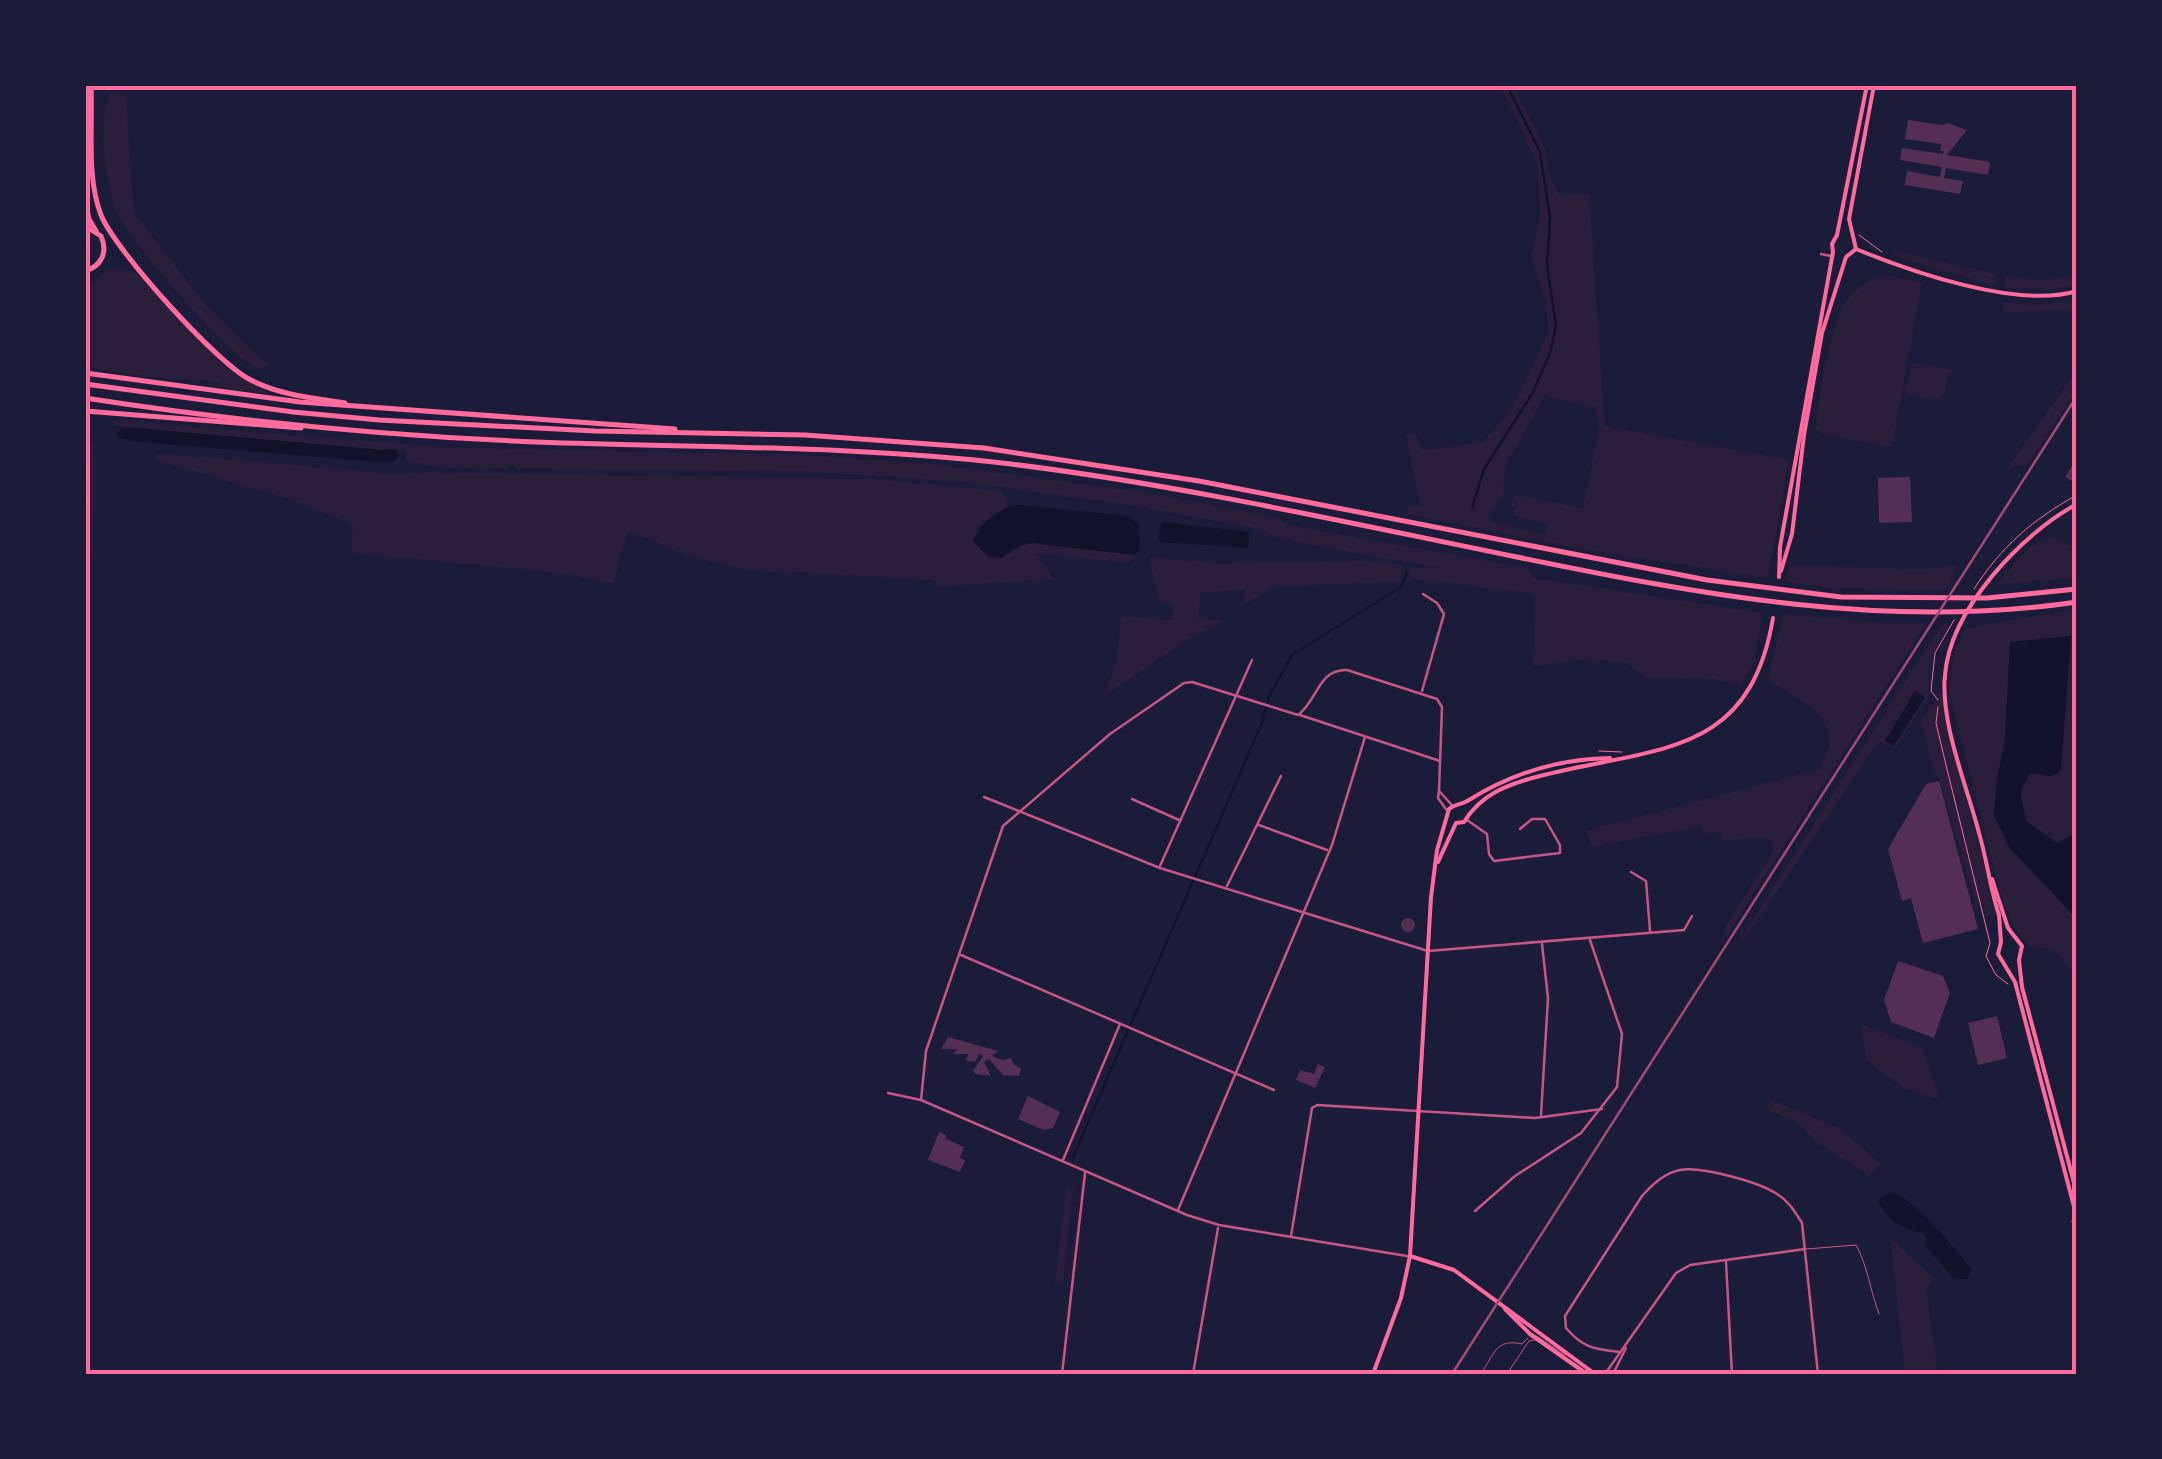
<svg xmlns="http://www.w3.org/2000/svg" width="2162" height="1459" viewBox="0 0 2162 1459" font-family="'Fira Sans Condensed',sans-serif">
  <rect width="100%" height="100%" fill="#1b1b3a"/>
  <g fill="#2a1e3b" fill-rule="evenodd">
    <path d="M1500,85H1511C1523,105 1538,128 1545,150C1549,166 1550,181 1560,195L1589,193L1605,426L1789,460L1768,578L1599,552L1406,514L1409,506H1420L1406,435L1414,432L1423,450L1481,443L1487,437L1507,416L1539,354L1548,329L1546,303L1531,258L1540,215L1538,165ZM1544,396L1595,407L1599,428L1583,508L1515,495L1509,508L1516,507L1513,516L1547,524L1544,535L1487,520L1497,502L1507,493L1503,489L1505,468Z"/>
    <path d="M111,93L126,97L134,213L207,306L258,357L271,364L262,370C236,367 130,241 117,213C106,187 96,117 111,93Z"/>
    <polygon points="1894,251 1996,274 1995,286 1897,257"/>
    <path d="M120,267L137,274L225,367L270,394L219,388V382C176,380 129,374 85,367C85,333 73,272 120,267Z"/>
    <path d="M1884,275L1922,283L1892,447L1824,435L1816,430C1818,402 1830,322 1846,301C1855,289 1869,279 1884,275Z"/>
    <polygon points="2005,276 2042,280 2077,276 2077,285 2051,289 2004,288"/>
    <polygon points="2077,300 2077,309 2004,313 2003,302 2032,305"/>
    <polygon points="1911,362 1953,370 1948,375 1945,394 1937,400 1905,394"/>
    <polygon points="2077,370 2077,389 2028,464 2007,468"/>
    <polygon points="113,420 438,447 805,455 934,464 1143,492 1278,518 1288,525 1527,568 1534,578 1763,613 1753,665 1741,686 1713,679 1646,678 1627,663 1579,659 1533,667 1535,594 1410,578 1409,568 1445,568 1370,556 1283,539 1250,527 1128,505 964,482 798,471 518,469 512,464 505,469 436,467 405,460 406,451 382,450 113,426"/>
    <polygon points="85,434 94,447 95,489 93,552 85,580"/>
    <polygon points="169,454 399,474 426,472 871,479 1002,491 1009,506 977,529 1001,558 1021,545 1032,543 1134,555 1140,548 1129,563 1036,553 1054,579 937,587 933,580 748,570 691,557 628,531 613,584 564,573 351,553 353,524 283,497 155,460 156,455"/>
    <polygon points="2052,536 2077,549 2077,577 1996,585 2028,548"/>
    <polygon points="1149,557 1218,563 1363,561 1402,565 1399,582 1273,587 1247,603 1243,604 1245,589 1201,593 1198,619 1226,621 1187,640 1102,698 1116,664 1121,616 1172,620 1174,605 1159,602"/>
    <polygon points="1790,565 1924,569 1957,565 1949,585 1942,590 1840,589 1786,582"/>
    <path d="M2077,609V833L2057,843L2026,821C2022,803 2015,783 2033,772L2052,776L2059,773L2010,642L2005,739L1996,785L2005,842L2077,919V978L2054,950L2030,947L2013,926L2002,898L1950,697L1949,681L1956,648L1966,628Z"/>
    <path d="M1783,614L1882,623H1926L1725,939L1724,928L1774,850L1770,840L1762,837L1722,841L1721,832L1703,834L1701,826L1592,847L1585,831L1819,769C1822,763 1828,754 1829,747C1835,714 1791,695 1768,680Z"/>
    <path d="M1950,624C1937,645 1922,669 1930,695L1895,749L1879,741L1744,941L1740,939L1941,625Z"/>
    <polygon points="1939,694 1942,696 1948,731 1991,891 1988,892 1993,912 1986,918 1983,904 1976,905 1940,780 1932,767 1921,722"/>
    <polygon points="1861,1024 1923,1048 1940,1100 1903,1088 1866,1060"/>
    <polygon points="1771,1100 1840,1128 1882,1165 1869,1175 1817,1143 1797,1122 1770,1111 1767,1104"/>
    <polygon points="1066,1187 1073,1188 1063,1286 1055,1284"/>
    <polygon points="1890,1237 1934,1279 1926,1289 1938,1374 1905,1374"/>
  </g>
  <g fill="#12122b">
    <polygon points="124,427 382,450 396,449 399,455 395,461 377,462 131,441 119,438 117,433"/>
    <path d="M1019,505L1129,516L1138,524L1140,548L1135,555L1032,543L1021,545L1001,558L989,557L973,542C978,524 1001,506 1019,505Z"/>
    <polygon points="1162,522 1249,532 1248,548 1161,542 1158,539"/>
    <polygon points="2071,636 2061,770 2051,776 2030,773 2020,792 2026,821 2057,843 2077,833 2077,919 2009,847 1994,815 1996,785 2005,739 2010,642"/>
    <polygon points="1915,691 1925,697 1894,746 1885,741"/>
    <path d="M1891,1192C1919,1202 1952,1246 1971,1269L1968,1279H1955L1927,1248L1925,1233C1904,1231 1886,1219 1878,1200Z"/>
  </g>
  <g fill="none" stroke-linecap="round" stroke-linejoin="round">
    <g stroke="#12122b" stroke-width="2.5">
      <polyline points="1472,508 1484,469 1532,394 1550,353 1556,326 1547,265 1550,218 1540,152 1507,85"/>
      <polyline points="1073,1157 1262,723 1269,696 1292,655 1401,587 1407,573"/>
    </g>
  </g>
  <g fill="#542f53">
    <polygon points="1908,120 1942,125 1948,123 1967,130 1947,155 1990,162 1988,175 1946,168 1944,178 1963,181 1960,194 1905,185 1907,171 1940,177 1942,167 1900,160 1902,148 1943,154 1944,151 1940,151 1941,144 1905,139"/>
    <polygon points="2077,458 2077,484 2065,477"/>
    <polygon points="1910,477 1912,522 1879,523 1878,478"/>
    <polygon points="1939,781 1978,929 1923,943 1911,898 1902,901 1888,849 1926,784"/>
    <circle cx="1408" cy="925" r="7"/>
    <polygon points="1898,961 1943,976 1950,993 1934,1038 1891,1022 1884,1000"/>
    <polygon points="1997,1016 2007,1058 1978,1065 1968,1023"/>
    <polygon points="948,1037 998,1051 992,1056 1003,1060 1011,1058 1014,1065 1021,1068 1019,1076 1003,1075 989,1059 984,1062 991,1076 975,1074 973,1071 983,1056 979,1054 975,1062 969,1061 965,1060 969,1054 953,1054 957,1049 941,1049"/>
    <polygon points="1318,1064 1325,1067 1315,1088 1296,1080 1300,1070 1314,1074"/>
    <polygon points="1028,1096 1060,1112 1053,1128 1044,1130 1018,1119"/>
    <polygon points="939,1132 946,1135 946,1139 964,1147 960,1158 965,1160 960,1172 928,1160"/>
  </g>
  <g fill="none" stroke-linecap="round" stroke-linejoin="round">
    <g stroke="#ff6b9d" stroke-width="1">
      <polyline points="1859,235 1882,252"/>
      <path d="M1974,589C2001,547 2033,519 2077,495"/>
      <polyline points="1938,700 1931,691 1935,653 1954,620"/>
      <polyline points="1938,707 1936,723 1946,765 1990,943 1986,956 1996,975 2008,984"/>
      <polyline points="1599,751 1622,752"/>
      <polyline points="2072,1221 2077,1242"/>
    </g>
    <g stroke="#c65784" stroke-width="1">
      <path d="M1806,1249L1856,1245C1868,1267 1870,1290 1879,1314"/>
      <polyline points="1537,1336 1565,1355"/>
      <path d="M1481,1374C1494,1354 1496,1338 1522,1344L1528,1338"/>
      <polyline points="1507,1374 1529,1341 1535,1340"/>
    </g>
    <g stroke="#c65784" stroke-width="2.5">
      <polyline points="1821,254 1831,256"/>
      <polyline points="1422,691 1444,614 1437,603 1423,594"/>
      <polyline points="1300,715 1440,761"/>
      <polyline points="984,797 1160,868 1428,951 1684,930 1692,916"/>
      <polyline points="1132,799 1179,820"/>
      <polyline points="1448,812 1438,798 1439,791 1451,804"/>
      <polyline points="1467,820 1487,834 1489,854 1494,861 1560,853 1560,845 1545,819 1532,819 1520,829"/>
      <polyline points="1259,825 1327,850"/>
      <polyline points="1160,866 1252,660"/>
      <polyline points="1631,872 1646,881 1650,931"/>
      <polyline points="1227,886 1281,776"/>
      <polyline points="961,955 1274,1090"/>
      <polyline points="888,1093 921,1100 1187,1215 1219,1225 1407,1256"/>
      <path d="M921,1100L926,1051L1003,826L1110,734L1184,683L1192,682L1298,715C1318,700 1318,669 1347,670L1437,699L1442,707L1439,791"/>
      <polyline points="1541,1115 1548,998 1542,944"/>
      <polyline points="1063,1160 1120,1024"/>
      <polyline points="1178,1210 1332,845 1365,737"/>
      <polyline points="1475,1211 1515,1176 1581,1133 1617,1087 1622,1034 1590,940"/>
      <polyline points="1291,1236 1312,1108 1317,1105 1535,1118 1602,1109"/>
      <polyline points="1726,1262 1732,1374"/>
      <path d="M1620,1352C1595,1349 1584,1349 1566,1328L1565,1316L1642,1196C1652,1185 1664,1173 1680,1170C1701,1166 1759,1182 1777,1194C1789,1201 1795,1212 1802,1223L1818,1374"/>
      <polyline points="1062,1374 1085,1173"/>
      <polyline points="1193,1374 1218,1228"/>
      <polyline points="1605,1374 1676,1273 1690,1265 1805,1249"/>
      <polyline points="1613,1374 1626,1348"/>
    </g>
    <g stroke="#ff6b9d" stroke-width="4">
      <path d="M1874,85L1849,219L1856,249C1912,272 2018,309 2077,291"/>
      <path d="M2077,504C2021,534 1950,610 1945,675C1940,723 1967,786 1979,833C1987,860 1990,888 1999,915L2001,942L1998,954L2015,982L2077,1218"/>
      <polyline points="1781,571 1792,534 1804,435 1822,333 1846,257 1856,249"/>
      <polyline points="1779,577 1780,547 1833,252 1832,244 1837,235 1867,85"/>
      <path d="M1438,862L1456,823L1464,822C1481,794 1508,784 1540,776C1654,746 1749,760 1773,618"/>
      <polyline points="1992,879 2008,928 2022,946 2019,960 2022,987 2077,1194"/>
      <polyline points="1410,1256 1454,1270 1595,1374"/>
      <polyline points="1505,1309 1530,1334 1587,1374"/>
      <path d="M1373,1374L1401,1298L1410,1256L1431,897L1437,850L1449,809C1456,803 1460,806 1469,800C1512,773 1558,759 1610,758"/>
    </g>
    <g stroke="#ff6b9d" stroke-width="5">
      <polyline points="87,85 86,205 89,219 96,231"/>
      <path d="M91,85C93,126 86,176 101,215C115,250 216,362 249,379C278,395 313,398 345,403"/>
      <path d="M85,226L101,236C108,252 102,266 85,271"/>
      <polyline points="85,373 300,402 675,429"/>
      <polyline points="85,384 293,412 379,420 595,431 805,435 984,448 1199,481 1707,580 1841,597 1987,598 2077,589"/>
      <path d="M85,398C234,421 386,436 537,442C695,448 853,445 1011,464C1181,485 1349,523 1517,557C1703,595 1887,630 2077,602"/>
      <polyline points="85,411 301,428"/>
    </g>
    <polyline stroke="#a44b75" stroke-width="2.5" points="1452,1374 2077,396"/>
  </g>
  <rect width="2162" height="1459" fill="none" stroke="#1b1b3a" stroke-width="175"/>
  <rect x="88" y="88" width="1986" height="1284" fill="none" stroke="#ff6b9d" stroke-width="4"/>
</svg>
